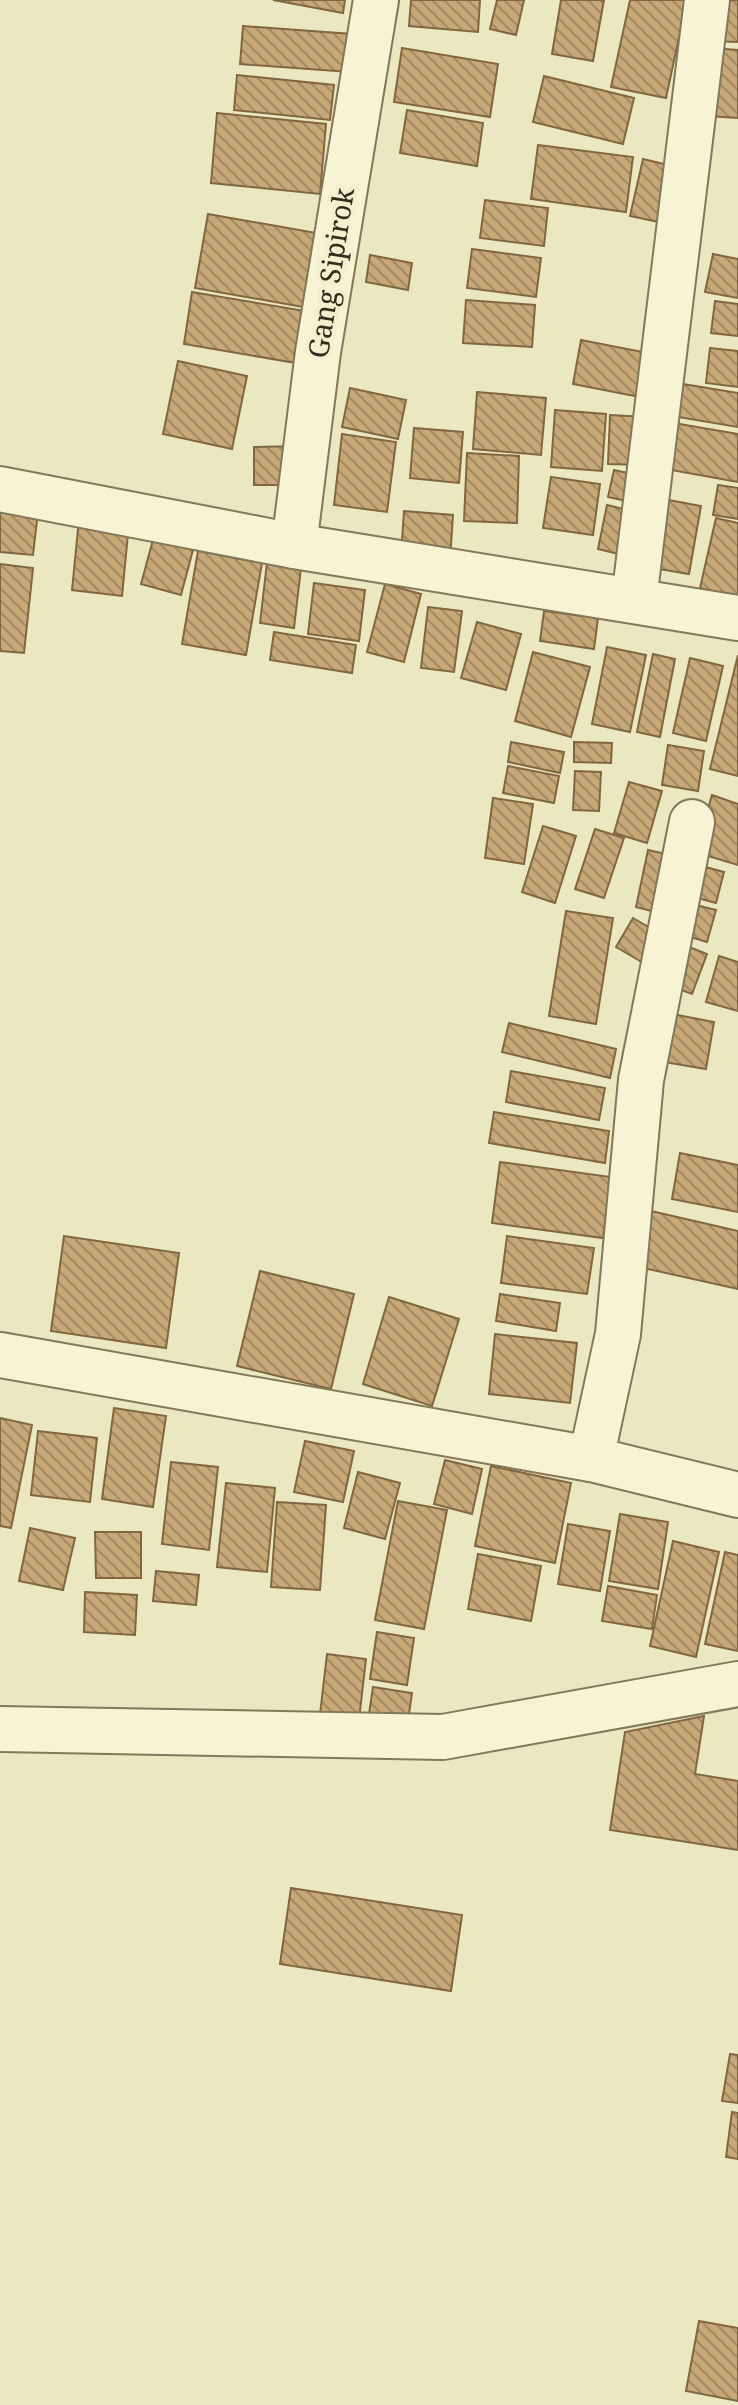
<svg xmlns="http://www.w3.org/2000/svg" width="738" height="2405" viewBox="0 0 738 2405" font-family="'Noto Serif',serif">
  <defs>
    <pattern id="building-back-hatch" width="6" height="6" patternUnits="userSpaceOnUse" patternTransform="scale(2)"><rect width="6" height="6" fill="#c7a978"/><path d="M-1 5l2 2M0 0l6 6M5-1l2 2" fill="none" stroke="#a28a62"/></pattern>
  </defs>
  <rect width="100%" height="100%" fill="#ebe7c0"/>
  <g fill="url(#building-back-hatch)" stroke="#816740" stroke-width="2">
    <polygon points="273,0 345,0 343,13"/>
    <polygon points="411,0 480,0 478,32 409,26"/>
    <polygon points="497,0 524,0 516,35 490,29"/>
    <polygon points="561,0 604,0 593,61 552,54"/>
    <polygon points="630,0 687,0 666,98 611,87"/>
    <polygon points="713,0 738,0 738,42 712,41"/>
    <polygon points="243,26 352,34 349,72 240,64"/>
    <polygon points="402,48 498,64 490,117 394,102"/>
    <polygon points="713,48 738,50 738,118 709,116"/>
    <polygon points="237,75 334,85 330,120 234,110"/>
    <polygon points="544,76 634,98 623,144 533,122"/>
    <polygon points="407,110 483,123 477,166 400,153"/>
    <polygon points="217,113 326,124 320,194 211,183"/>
    <polygon points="538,145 633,157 626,212 531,199"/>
    <polygon points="643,159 681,168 668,224 630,216"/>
    <polygon points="485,200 548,208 544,246 480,238"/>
    <polygon points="208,214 322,234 309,308 195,288"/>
    <polygon points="472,249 541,258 536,297 467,288"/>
    <polygon points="713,254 738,259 738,298 705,292"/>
    <polygon points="370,255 412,263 408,290 366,282"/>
    <polygon points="192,292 305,311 296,363 184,344"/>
    <polygon points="466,300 535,305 532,347 463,343"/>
    <polygon points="715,301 738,304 738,336 711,333"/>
    <polygon points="581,340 653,354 645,398 573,384"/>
    <polygon points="710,348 738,351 738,387 706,383"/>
    <polygon points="178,361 247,376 232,449 163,434"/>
    <polygon points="677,383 738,393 738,427 672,416"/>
    <polygon points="350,388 406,400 398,439 342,427"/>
    <polygon points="477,392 546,398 541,455 473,449"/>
    <polygon points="555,410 606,414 602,471 551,467"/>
    <polygon points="610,415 646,417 644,465 608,464"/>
    <polygon points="668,422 738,434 738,482 660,468"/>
    <polygon points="414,428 463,432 459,483 410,478"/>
    <polygon points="342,434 396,442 387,512 334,505"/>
    <polygon points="298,446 299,485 254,485 254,447"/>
    <polygon points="467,453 519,456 517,523 464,521"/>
    <polygon points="614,470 646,477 640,504 608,497"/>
    <polygon points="551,477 600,484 593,535 543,528"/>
    <polygon points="718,485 738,488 738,519 713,515"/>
    <polygon points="658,498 701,506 689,574 647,567"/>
    <polygon points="0,499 39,503 33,555 0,552"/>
    <polygon points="607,505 640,513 631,557 598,549"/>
    <polygon points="404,511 453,515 450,559 401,555"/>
    <polygon points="716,518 738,523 738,597 700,588"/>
    <polygon points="79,519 129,524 122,596 72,590"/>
    <polygon points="157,525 197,535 181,595 141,584"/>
    <polygon points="198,551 262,563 246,655 182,644"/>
    <polygon points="268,554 302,559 294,628 260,623"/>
    <polygon points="0,564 33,568 24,653 0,651"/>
    <polygon points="314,583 365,590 359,641 308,634"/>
    <polygon points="385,584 421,594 404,662 367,652"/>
    <polygon points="428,607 462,611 454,672 421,668"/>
    <polygon points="544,611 598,618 594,649 540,641"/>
    <polygon points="477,622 521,634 506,690 461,678"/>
    <polygon points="274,632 356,645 352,673 270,660"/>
    <polygon points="607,647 646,655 630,732 592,724"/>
    <polygon points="533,652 590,667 571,737 515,721"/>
    <polygon points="653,654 675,659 660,737 637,732"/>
    <polygon points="738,655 738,776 710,769"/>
    <polygon points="690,658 723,666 706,741 673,733"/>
    <polygon points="511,742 564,752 560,773 508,762"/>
    <polygon points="574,742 612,743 611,763 574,762"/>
    <polygon points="668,745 704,751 698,791 662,785"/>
    <polygon points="508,766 559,776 554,803 503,793"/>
    <polygon points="575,771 601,772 599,811 573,810"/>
    <polygon points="629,782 662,791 647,843 614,833"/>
    <polygon points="712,795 738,804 738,865 695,852"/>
    <polygon points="493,798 533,804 524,864 485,858"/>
    <polygon points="543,826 576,836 555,903 522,892"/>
    <polygon points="595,829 624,838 604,898 575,889"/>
    <polygon points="648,850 684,858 671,916 636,907"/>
    <polygon points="702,866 724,872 716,903 694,897"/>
    <polygon points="696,905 716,910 707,942 687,936"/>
    <polygon points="566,911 613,918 596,1024 549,1016"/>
    <polygon points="633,918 662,935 645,964 616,947"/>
    <polygon points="684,945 707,954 692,994 668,985"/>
    <polygon points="719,956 738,962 738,1011 706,1002"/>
    <polygon points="667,1013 714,1022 706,1069 658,1061"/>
    <polygon points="509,1023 616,1049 610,1078 502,1052"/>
    <polygon points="511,1071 605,1088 599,1120 506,1102"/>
    <polygon points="494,1112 609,1131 605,1163 489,1143"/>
    <polygon points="680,1153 738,1165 738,1212 672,1199"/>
    <polygon points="500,1162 611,1177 603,1238 492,1223"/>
    <polygon points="651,1211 738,1231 738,1289 639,1267"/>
    <polygon points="64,1236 179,1253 166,1348 51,1331"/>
    <polygon points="507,1236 594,1248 587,1294 501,1283"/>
    <polygon points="260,1271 354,1294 331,1389 237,1366"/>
    <polygon points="500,1294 560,1303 556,1331 496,1321"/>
    <polygon points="389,1297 459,1319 432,1406 363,1384"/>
    <polygon points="495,1334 577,1343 570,1403 489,1394"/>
    <polygon points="114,1408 166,1416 153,1507 102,1499"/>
    <polygon points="0,1418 32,1425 11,1528 0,1526"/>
    <polygon points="38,1431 97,1438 90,1502 31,1495"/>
    <polygon points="305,1441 354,1451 343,1502 294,1492"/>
    <polygon points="445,1460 482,1469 472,1514 434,1504"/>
    <polygon points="171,1462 218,1467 209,1550 162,1544"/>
    <polygon points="491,1466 571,1483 555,1563 475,1546"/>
    <polygon points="358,1472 400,1483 385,1539 344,1528"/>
    <polygon points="226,1483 275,1488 267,1572 217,1567"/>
    <polygon points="398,1501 447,1510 424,1629 375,1620"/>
    <polygon points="277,1502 326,1505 320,1590 271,1587"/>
    <polygon points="620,1514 668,1522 658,1589 609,1581"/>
    <polygon points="568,1524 610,1531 600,1591 558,1584"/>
    <polygon points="30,1528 75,1538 63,1590 19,1581"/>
    <polygon points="95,1532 141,1532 141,1578 96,1578"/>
    <polygon points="673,1541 719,1552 696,1657 650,1646"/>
    <polygon points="725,1552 738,1555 738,1651 705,1644"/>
    <polygon points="478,1554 541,1566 531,1621 468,1609"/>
    <polygon points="156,1571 199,1575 196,1605 153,1601"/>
    <polygon points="608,1586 657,1595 652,1629 602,1621"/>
    <polygon points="85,1592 137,1595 135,1635 84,1632"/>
    <polygon points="377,1632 414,1638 407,1685 370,1679"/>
    <polygon points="327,1654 366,1659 358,1728 319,1723"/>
    <polygon points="373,1687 412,1693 406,1735 367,1728"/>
    <polygon points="704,1716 695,1774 738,1781 738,1850 610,1830 625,1732"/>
    <polygon points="291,1888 462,1915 451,1991 280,1964"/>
    <polygon points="730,2054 738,2055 738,2103 722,2101"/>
    <polygon points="732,2112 738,2113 738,2159 726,2157"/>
    <polygon points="699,2321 738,2328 738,2401 686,2391"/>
  </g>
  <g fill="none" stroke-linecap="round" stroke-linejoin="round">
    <g stroke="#837859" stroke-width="48">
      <g id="street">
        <polyline points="0,489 294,546 738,618"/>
        <polyline points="294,546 318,352 376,0"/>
        <polyline points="634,600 707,0"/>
        <polyline points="0,1355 591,1459 738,1495"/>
        <polyline points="591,1459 618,1334 641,1080 692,822"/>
        <polyline points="0,1729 443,1737 738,1684"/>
      </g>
    </g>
    <use href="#street" stroke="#f7f3d3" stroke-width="44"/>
  </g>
  <g text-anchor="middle" stroke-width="8" stroke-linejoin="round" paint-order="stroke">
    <g font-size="28" fill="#332c1d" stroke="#f3f0cf">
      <text transform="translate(331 273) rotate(-81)" y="10">Gang Sipirok</text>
    </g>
  </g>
</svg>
